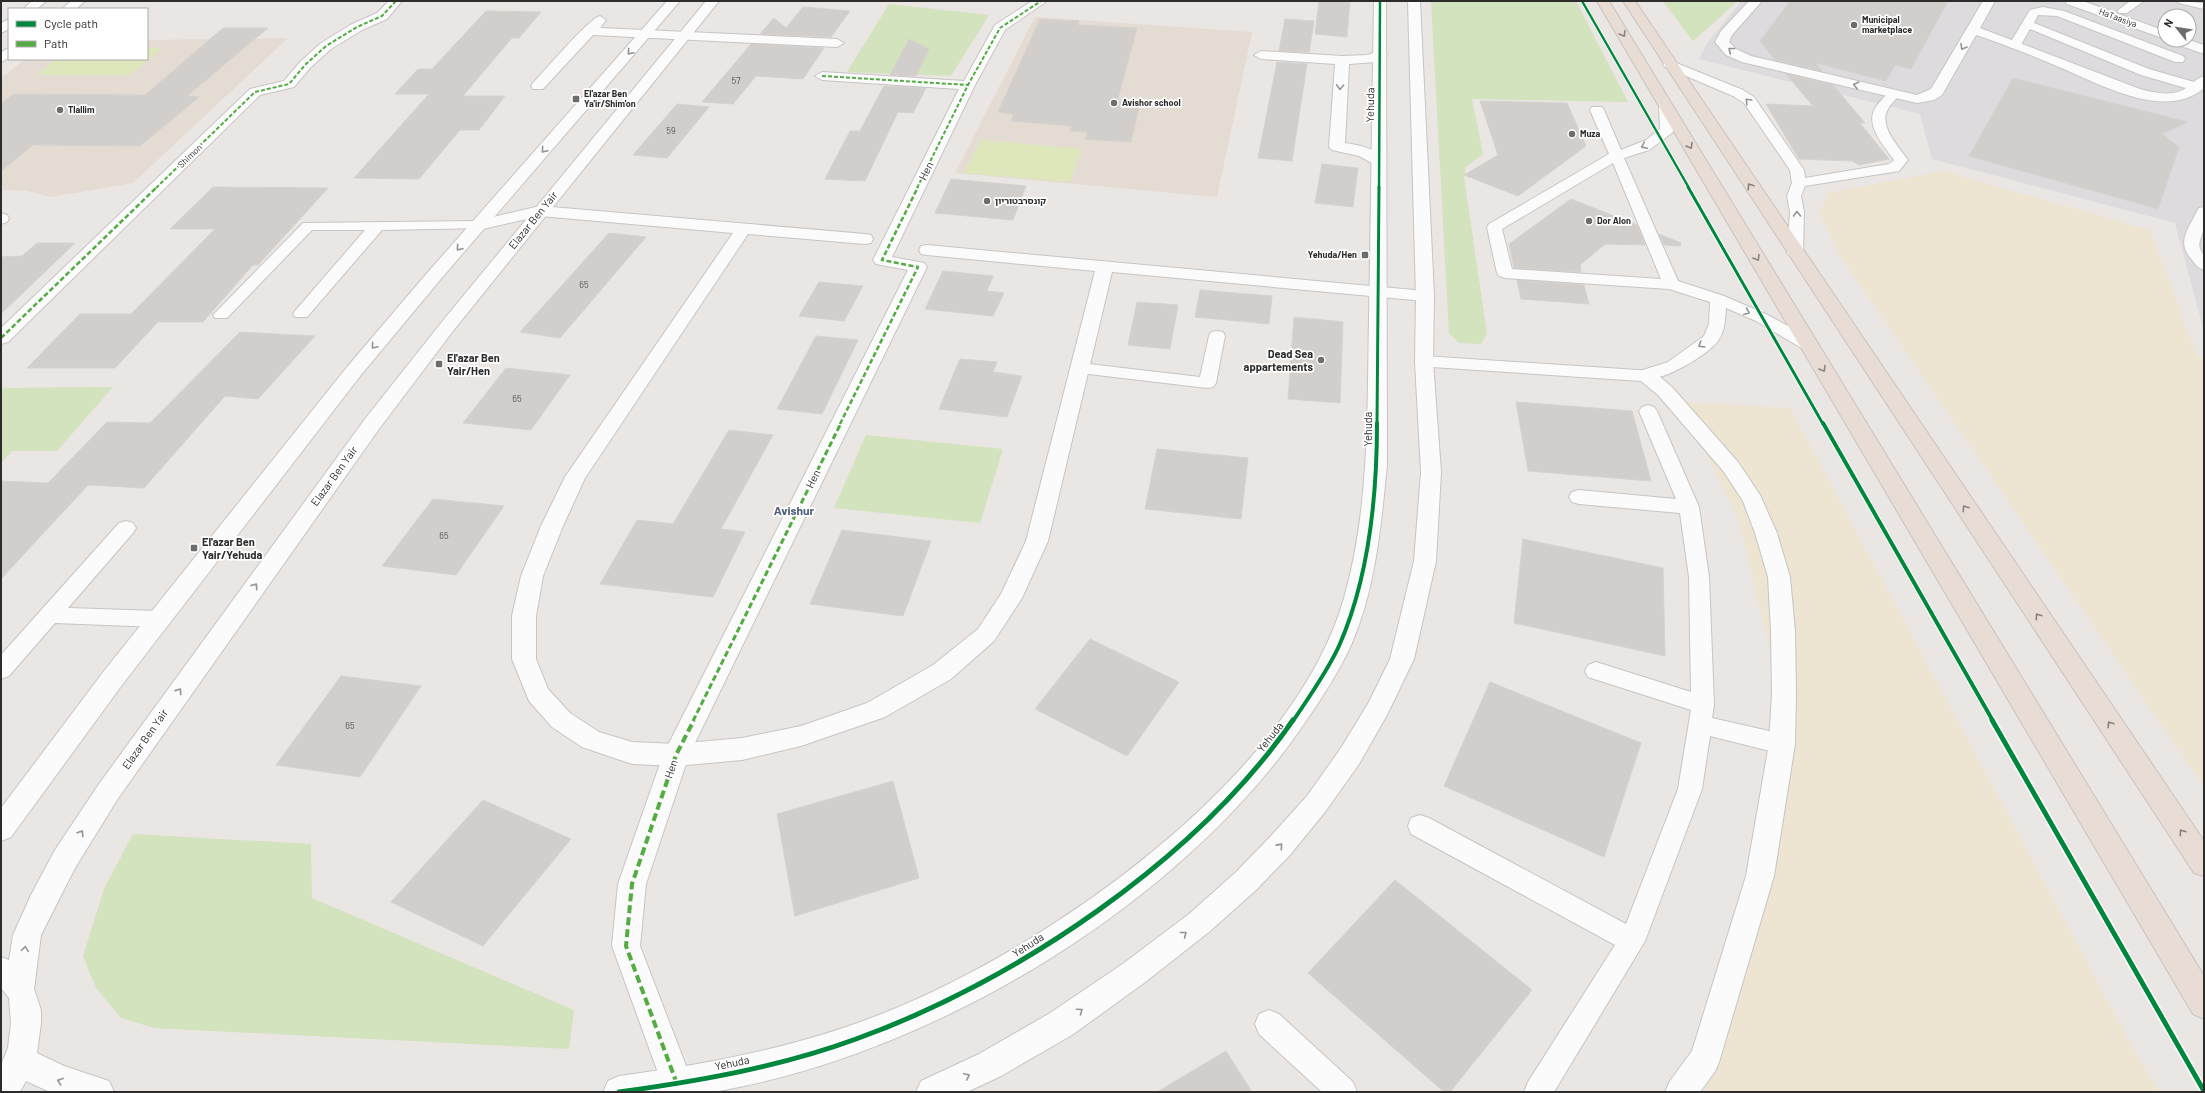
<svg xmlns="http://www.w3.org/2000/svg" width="2205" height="1093" viewBox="0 0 2205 1093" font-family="Barlow,'Noto Sans Hebrew',sans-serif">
  <rect width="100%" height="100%" fill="#eae6e3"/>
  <path fill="#dddbde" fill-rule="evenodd" d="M1741,1H2204V331L2175,223L1932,159L1920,114L1699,59L1706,45ZM2165,16H2189V40H2165Z"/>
  <g fill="#e4dbd2">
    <polygon points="1035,17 1252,32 1217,197 955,173"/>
    <polygon points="288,38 133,183 52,197 27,191 1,190 1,78 26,59 147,59 147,40"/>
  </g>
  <g fill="#d3e3bd">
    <polygon points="1431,1 1576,1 1628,102 1472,99 1483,154 1466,167 1464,177 1487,334 1481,344 1459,343 1449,333"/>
    <polygon points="1663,1 1738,1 1693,41"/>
    <polygon points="889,4 989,15 951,76 847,72"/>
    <polygon points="113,387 57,451 12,451 1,463 1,388"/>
    <polygon points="866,435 1003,449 980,523 834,508"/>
    <polygon points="133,834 311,844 312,898 574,1010 569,1049 154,1028 121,1018 96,988 83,956 104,889"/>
  </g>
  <g fill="#ede4d2">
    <polygon points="1943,171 2150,230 2197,356 2204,358 2204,787 1839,254 1820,214 1827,193"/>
    <polygon points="1680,402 1790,408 2134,1050 2159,1092 1705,1092 1764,836 1772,658 1737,515"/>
  </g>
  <g fill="#dee7bb">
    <polygon points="147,48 162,48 130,75 36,75 57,59 147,59"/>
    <polygon points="981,140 1082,149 1070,182 964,173"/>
  </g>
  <g fill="#d1cecc" stroke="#d5d2cf">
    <polygon points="1319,1 1350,1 1347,37 1315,34"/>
    <polygon points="1790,1 1948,1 1911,69 1895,65 1886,81 1816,63 1822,71 1775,60 1760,41"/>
    <polygon points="803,7 850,11 831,37 760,34 774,18 786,28"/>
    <polygon points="486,11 541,12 519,38 512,38 463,96 505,96 479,130 460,130 419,179 354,178 429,94 395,94 418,69 432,69"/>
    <polygon points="1040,19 1079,21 1078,25 1137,28 1117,102 1140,103 1131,142 1085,139 1088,132 1070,131 1072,126 1011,121 1014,114 998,112"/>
    <polygon points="1285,19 1314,21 1309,52 1279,51"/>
    <polygon points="223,28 268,28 187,96 199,97 140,146 33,145 1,171 1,103 14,94 145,95"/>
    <polygon points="909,39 929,49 916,76 890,75"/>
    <polygon points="751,44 824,48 803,79 756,76 733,104 702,102"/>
    <polygon points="1277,62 1307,64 1292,161 1258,158"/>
    <polygon points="1786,74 1833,85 1865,123 1860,123 1889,159 1859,165 1852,161 1799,159 1766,104 1813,106"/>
    <polygon points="2013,78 2188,122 2162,134 2179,147 2158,209 1969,156"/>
    <polygon points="884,86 926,88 913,113 898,112 865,181 825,179 850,131 860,131"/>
    <polygon points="1480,101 1567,103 1586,146 1518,196 1464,175 1498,155"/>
    <polygon points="677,104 709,107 667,158 633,155"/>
    <polygon points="1322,164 1358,168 1353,207 1315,203"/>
    <polygon points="951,179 1026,186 1013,220 935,213"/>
    <polygon points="213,187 328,188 258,265 253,265 203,322 158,322 115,368 27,368 80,314 131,314 215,229 170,229"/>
    <polygon points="1571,199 1637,225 1645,245 1605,244 1580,265 1581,272 1514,268 1509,244"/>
    <polygon points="609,233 646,237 560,338 520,332"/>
    <polygon points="1659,234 1681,243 1680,246 1664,245"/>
    <polygon points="37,243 75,243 1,314 1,257 22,256"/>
    <polygon points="943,271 993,276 987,291 1004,293 993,316 925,309"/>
    <polygon points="1517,280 1584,285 1589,304 1521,299"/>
    <polygon points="819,282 863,286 844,321 799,316"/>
    <polygon points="1200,290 1272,296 1269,324 1195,317"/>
    <polygon points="1137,302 1178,305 1170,349 1128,345"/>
    <polygon points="1294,317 1343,322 1340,403 1288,399"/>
    <polygon points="240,332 315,336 258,399 225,396 144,488 88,485 1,579 1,481 48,483 107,422 150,423"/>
    <polygon points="816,336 858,340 822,414 777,409"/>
    <polygon points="960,359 997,362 993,372 1022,376 1007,417 939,409"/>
    <polygon points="506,368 570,375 531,430 463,423"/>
    <polygon points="1516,402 1632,411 1651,481 1528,471"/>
    <polygon points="729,430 773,435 721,529 745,532 713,597 600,584 637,520 673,524"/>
    <polygon points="1157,449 1248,458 1241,519 1145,509"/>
    <polygon points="433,499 504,506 456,575 382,566"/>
    <polygon points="842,530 931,541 903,616 810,604"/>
    <polygon points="1523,539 1663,568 1665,656 1514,623"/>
    <polygon points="1090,639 1179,682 1127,756 1035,709"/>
    <polygon points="341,676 421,686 360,777 276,765"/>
    <polygon points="1490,682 1641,743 1604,857 1444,786"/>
    <polygon points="893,781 919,878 795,916 777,814"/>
    <polygon points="483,800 571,839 483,946 391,902"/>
    <polygon points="1395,880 1532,990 1450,1092 1444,1092 1308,973"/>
    <polygon points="1226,1051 1252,1092 1157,1092"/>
  </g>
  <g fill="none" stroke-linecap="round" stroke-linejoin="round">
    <g stroke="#c6c5c5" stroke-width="2">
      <g id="service">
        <polygon points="2130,1 2144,1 2127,13 2119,13 2117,11"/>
        <polygon points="2177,1 2204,3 2204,9 2179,3"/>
        <polygon points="2043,7 2064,11 2183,56 2185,59 2183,62 2175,62 2057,16 2038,15 2034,23 2149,69 2201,84 2202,87 2196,91 2141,75 2030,29 2019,48 2011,48 2009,45 2030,10"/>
        <path d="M1669,60L1743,90L1754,97L1804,170L1805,178L1889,164L1894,160C1884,146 1865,126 1875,108C1879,102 1885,97 1889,91H1899L1900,94C1897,99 1891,103 1888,109C1878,126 1899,147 1908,160L1899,171L1805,186L1801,196L1804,212L1803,253L1800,256H1790L1787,253L1790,212L1787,196L1792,183L1790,170L1744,103L1733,96L1665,67L1663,64Z"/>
        <path d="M1666,102L1673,106L1674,130L1672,133L1649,150L1624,158L1678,281L1724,296L1768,315L1815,341L1817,345L1815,349H1803L1756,321L1726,308C1725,320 1725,331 1718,341C1707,356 1659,384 1640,379L1637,375L1640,371L1668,362L1704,336L1709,324L1710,302L1669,289L1505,278L1499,276L1497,273L1487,227L1489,224L1609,154L1590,110L1592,107H1602L1604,110L1621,150L1646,140L1660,129L1659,106ZM1613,163L1661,279L1512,269L1502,229Z"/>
        <path d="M2204,207C2204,213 2205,220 2204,226C2203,238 2194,244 2204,255V270C2198,268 2196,265 2192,260C2176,242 2188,230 2197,211L2199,208Z"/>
        <polygon points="478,221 483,222 485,225 483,228 382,230 307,317 295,317 293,314 295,311 365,230 312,230 227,318 215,318 213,315 303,223"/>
        <polygon points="1217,331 1223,332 1225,336 1216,383 1213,387 1207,388 1080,373 1074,372 1071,368 1074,364 1080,363 1200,377 1209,336 1211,332"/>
        <polygon points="1648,405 1654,407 1657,411 1699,507 1709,577 1714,705 1712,718 1782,734 1790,737 1794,744 1790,751 1782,754 1710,736 1702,789 1645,941 1554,1092 1524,1092 1528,1082 1615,945 1411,834 1408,826 1411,818 1420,815 1429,818 1626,924 1678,789 1691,710 1588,677 1585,671 1588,665 1596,662 1691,692 1689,577 1680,513 1579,504 1572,502 1569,497 1572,492 1579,490 1676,499 1639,411 1642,407"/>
        <polygon points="126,521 133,523 136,528 133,533 68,608 159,611 166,613 170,619 166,625 159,627 55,623 9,676 1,679 1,655 119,523"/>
        <polygon points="1269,1010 1279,1014 1353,1082 1357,1092 1322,1092 1259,1034 1255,1024 1259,1014"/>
      </g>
    </g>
    <g stroke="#c6c5c5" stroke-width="2">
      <g id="pedestrian">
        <polygon points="389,1 402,1 387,19 362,30 331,49 310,68 294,87 260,95 8,342 1,344 1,328 250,89 284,81 300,62 321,43 352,24 377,13"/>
        <polygon points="1032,1 1047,1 1005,30 975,85 892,257 924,263 927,267 689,755 646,884 640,946 693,1084 689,1092 665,1092 612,946 618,884 663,755 908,270 876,264 873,260 959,89 822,80 815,76 822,72 964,81 995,25"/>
      </g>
    </g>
    <g stroke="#c6c5c5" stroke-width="2">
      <g id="minor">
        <path d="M1749,1H1762L1732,35L1729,42L1736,49L1751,56L1917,95L1931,89L1983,1H1995L1980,28L2140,89C2155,93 2173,97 2186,88C2192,84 2197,78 2204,76V88C2165,122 2098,83 2059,67C2031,55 2004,44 1976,35L1942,95L1934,100L1917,103L1742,62L1726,55L1715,42L1721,31Z"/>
        <path d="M600,16L606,20L600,28L837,39L844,43L837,47L593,35L543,89H533L531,86L533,83C545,71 588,19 600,16Z"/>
        <path d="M1380,50L1387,54L1376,62L1349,64L1345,143C1360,145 1378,149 1387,162L1384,165L1379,167L1359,156L1332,150L1329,147L1335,64L1261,59L1254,55L1261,51L1342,56L1368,55Z"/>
        <polygon points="540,206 865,234 871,235 873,239 871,243 865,244 748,234 585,478 563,526 543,576 536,616 536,659 548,689 570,713 599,732 632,742 676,744 742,738 801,726 867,703 933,665 978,629 1001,594 1026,541 1095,271 927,255 921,254 919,250 921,246 927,245 1425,291 1431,292 1434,296 1431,300 1425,301 1112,272 1048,541 1022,598 994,641 951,679 885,717 801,746 742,760 676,766 632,764 582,747 552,727 529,701 512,659 512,616 521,576 541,526 565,477 733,233 540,216 478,230 472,228 470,225 472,222"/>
        <polygon points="1,213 7,215 9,218 7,222 1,224"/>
        <polygon points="1424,356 1653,371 1672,387 1738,462 1760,495 1777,533 1790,577 1795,631 1796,694 1795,744 1774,876 1720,1059 1716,1070 1700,1092 1665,1092 1670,1081 1692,1051 1746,876 1769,744 1772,694 1771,631 1768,577 1755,533 1743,501 1724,472 1658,395 1641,381 1417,366 1415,362 1417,358"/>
      </g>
    </g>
    <g stroke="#c6c5c5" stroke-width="2">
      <g id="tertiary">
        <polygon points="667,1 680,1 440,280 361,375 122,685 11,837 1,841 1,808 104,671 347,367 428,272"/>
        <polygon points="706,1 719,1 453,331 379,429 117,800 75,868 41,935 34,989 41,1010 41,1023 37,1053 64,1066 109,1081 114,1092 50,1092 26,1081 20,1092 1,1092 1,1065 8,1048 11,1023 9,998 1,988 1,957 9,960 13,935 31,895 55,850 99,784 365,419 441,323"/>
        <path d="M1374,1H1386L1387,465C1381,525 1376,587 1352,643C1339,672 1322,698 1304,724C1181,905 934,1053 719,1091C707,1093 693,1092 681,1092C655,1092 629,1092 603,1092L608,1081L619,1076C709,1064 799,1047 884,1013C1050,947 1293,777 1344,598C1370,507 1367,413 1369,319C1371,213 1372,107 1374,1Z"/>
        <polygon points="1408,1 1420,1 1434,296 1433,362 1441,472 1436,561 1414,659 1387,715 1359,764 1325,812 1290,855 1256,890 1209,932 1144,983 1072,1035 1001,1076 967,1092 916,1092 921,1081 979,1054 1050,1013 1124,963 1189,914 1236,872 1270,837 1307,796 1341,748 1369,702 1390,659 1414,561 1421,472 1415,362 1416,296"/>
        <polygon points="2065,1 2083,1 2165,31 2165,39 2067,4"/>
        <polygon points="2171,40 2189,40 2204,45 2204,54 2173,43"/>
      </g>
    </g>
    <g stroke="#c6c5c5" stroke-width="2">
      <g id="secondary">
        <polygon points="32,1 46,1 37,9 23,9"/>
        <polygon points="71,1 85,1 76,9 62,9"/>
        <polygon points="9,19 9,29 1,33 1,23"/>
        <polygon points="9,48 9,58 1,62 1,52"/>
      </g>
    </g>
    <g stroke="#c6c4c2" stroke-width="2">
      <g id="trunk">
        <polygon points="1597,1 1609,1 2204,976 2204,1019 2193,1014"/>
        <polygon points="1623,1 1635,1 2204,841 2204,876 2194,873"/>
      </g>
    </g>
    <use href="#service" fill="#fcfbfb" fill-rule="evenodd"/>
    <use href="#pedestrian" fill="#fcfbfb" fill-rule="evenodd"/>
    <use href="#minor" fill="#fcfbfb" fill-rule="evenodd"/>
    <use href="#tertiary" fill="#fcfbfb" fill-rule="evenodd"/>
    <use href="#secondary" fill="#fcfbfb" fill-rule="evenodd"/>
    <use href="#trunk" fill="#e8dcd5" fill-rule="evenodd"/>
    <g stroke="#54ab44" stroke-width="2" stroke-dasharray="4 2" stroke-linecap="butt">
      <polyline points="822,76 968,85"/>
      <polyline points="156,188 255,92 289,84 305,65 326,46 357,27 382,16 396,1"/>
      <polyline points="917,188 968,85 1000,28 1041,1"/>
    </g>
    <g stroke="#54ab44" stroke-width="2.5" stroke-dasharray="5 2.5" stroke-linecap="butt">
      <polyline points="1,338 157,187"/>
      <polyline points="840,424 918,267 882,260 918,187"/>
    </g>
    <polyline stroke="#54ab44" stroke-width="3" stroke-dasharray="6 3" stroke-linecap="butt" points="693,721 841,423"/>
    <polyline stroke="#54ab44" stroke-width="4" stroke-dasharray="8 4" stroke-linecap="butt" points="677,1084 626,946 632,884 676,755 694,720"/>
    <g stroke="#fff" stroke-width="4">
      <g id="cycleway-far3">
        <polyline points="1582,1 1689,188"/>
        <polyline points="1379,188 1380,1"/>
      </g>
    </g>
    <g stroke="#fff" stroke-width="5">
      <g id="cycleway-far2">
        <polyline points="1688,187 1823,424"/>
        <polyline points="1377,424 1379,187"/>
      </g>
    </g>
    <g stroke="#fff" stroke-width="6">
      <g id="cycleway-far1">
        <polyline points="1823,423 1993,721"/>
        <path d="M1293,721C1309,697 1327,672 1339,646C1369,578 1377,496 1377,423"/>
      </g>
    </g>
    <g stroke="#fff" stroke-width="8">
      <g id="cycleway">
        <polyline points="1992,720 2204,1091"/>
        <path d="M619,1092C699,1081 780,1067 856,1039C1015,982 1196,860 1293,720"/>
      </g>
    </g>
    <use href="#cycleway-far3" stroke="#00873e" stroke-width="2.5"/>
    <use href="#cycleway-far2" stroke="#00873e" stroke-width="3"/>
    <use href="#cycleway-far1" stroke="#00873e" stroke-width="4"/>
    <use href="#cycleway" stroke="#00873e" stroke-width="5"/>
  </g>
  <defs><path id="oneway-chevron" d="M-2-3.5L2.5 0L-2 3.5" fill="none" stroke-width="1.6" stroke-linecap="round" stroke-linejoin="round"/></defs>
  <g stroke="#8a8480">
    <use href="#oneway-chevron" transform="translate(1623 34) rotate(59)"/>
    <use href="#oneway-chevron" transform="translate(1690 146) rotate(59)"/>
    <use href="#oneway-chevron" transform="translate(1750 186) rotate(-124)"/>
    <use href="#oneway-chevron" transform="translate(1757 258) rotate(59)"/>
    <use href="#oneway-chevron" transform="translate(1823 369) rotate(59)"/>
    <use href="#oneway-chevron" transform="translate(1965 508) rotate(-124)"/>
    <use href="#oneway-chevron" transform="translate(2038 616) rotate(-124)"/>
    <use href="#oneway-chevron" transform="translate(2110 724) rotate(-124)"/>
    <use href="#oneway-chevron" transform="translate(2182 832) rotate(-124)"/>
  </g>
  <g stroke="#949494">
    <use href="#oneway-chevron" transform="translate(1963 47) rotate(120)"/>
    <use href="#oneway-chevron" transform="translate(1731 50) rotate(-142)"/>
    <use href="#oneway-chevron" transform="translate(630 52) rotate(131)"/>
    <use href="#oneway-chevron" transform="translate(1856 85) rotate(-167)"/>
    <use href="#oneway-chevron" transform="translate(1340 87) rotate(93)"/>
    <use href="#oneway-chevron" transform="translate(1748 101) rotate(-134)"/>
    <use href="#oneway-chevron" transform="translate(1644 146) rotate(154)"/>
    <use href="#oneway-chevron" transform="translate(544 150) rotate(131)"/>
    <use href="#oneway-chevron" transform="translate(1797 214) rotate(-91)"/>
    <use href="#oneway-chevron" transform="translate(459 248) rotate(131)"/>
    <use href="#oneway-chevron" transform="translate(1747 312) rotate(23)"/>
    <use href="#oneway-chevron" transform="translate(1701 345) rotate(148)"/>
    <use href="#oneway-chevron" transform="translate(374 346) rotate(130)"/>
    <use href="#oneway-chevron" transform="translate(255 586) rotate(-54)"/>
    <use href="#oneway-chevron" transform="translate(179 691) rotate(-55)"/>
    <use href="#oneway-chevron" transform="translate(81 833) rotate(-57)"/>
    <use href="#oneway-chevron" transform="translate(1280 846) rotate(-48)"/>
    <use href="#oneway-chevron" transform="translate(1184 934) rotate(-38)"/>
    <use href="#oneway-chevron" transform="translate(25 949) rotate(-82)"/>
    <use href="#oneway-chevron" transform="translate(1080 1011) rotate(-35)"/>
    <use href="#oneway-chevron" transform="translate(967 1076) rotate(-25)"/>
    <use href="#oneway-chevron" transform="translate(60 1081) rotate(-160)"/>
  </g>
  <g fill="#6e6d6c" stroke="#fff" stroke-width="1.5">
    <circle cx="1854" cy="25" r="4"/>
    <rect x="572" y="95" width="8" height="8" rx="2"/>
    <circle cx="1114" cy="103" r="4"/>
    <circle cx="60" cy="110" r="4"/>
    <circle cx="1572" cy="134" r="4"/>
    <circle cx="987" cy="201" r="4"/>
    <circle cx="1589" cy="221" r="4"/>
    <rect x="1361" y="251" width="8" height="8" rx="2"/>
    <circle cx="1321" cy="360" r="4"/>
    <rect x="435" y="360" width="8" height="8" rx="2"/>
    <rect x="190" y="544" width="8" height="8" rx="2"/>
  </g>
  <g text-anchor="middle" stroke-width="3.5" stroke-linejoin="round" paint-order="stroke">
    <g font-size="9" fill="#2c2c2c" stroke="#fff">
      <text transform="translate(2118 18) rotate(20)" y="3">HaTaasiya</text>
      <text transform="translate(190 156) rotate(-44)" y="3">Shimon</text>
    </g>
    <g font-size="9" font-weight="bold" fill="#2c2c2c" stroke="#fff" text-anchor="start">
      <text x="1862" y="23">Municipal<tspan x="1862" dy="10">marketplace</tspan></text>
      <text x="584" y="97">El'azar Ben<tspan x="584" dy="10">Ya'ir/Shim'on</tspan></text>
      <text x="1122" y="106">Avishor school</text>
      <text x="68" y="113">Tlallim</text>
      <text x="1580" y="137">Muza</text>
      <text x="995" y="204">קונסרבטוריון</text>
      <text x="1597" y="224">Dor Alon</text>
      <text x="1357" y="258" text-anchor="end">Yehuda/Hen</text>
    </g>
    <g font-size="9" fill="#565555">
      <text x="736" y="84">57</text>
      <text x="671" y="134">59</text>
      <text x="584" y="288">65</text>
      <text x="517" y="402">65</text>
      <text x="444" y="539">65</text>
      <text x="350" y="729">65</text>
    </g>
    <g font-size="11" fill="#2c2c2c" stroke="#fff">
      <text transform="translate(1370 105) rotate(-89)" y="4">Yehuda</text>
      <text transform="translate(926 171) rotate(-64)" y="4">Hen</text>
      <text transform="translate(533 220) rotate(-51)" y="4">Elazar Ben Yair</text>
      <text transform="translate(1368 429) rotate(-90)" y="4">Yehuda</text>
      <text transform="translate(334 476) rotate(-54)" y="4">Elazar Ben Yair</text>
      <text transform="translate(813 479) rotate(-64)" y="4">Hen</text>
      <text transform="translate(1270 737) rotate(-52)" y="4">Yehuda</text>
      <text transform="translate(145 739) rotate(-55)" y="4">Elazar Ben Yair</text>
      <text transform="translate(671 769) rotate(-71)" y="4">Hen</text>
      <text transform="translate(1028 945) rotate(-33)" y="4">Yehuda</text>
      <text transform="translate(732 1063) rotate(-12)" y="4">Yehuda</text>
    </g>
    <g font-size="11" font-weight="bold" fill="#2c2c2c" stroke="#fff" text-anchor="start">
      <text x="1313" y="358" text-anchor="end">Dead Sea<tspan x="1313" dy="13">appartements</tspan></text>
      <text x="447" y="362">El'azar Ben<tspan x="447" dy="13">Yair/Hen</tspan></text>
      <text x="202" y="546">El'azar Ben<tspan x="202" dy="13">Yair/Yehuda</tspan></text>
    </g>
    <g font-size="12" font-weight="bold" fill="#4e5e7c" stroke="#fff">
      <text x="794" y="515">Avishur</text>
    </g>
  </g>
  <rect width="2205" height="1093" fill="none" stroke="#2c2c2c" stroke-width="4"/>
  <rect x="8" y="8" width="140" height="52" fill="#ffffff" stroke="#ababab"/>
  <rect x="16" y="21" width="20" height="6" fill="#00873e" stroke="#ababab"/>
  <text x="44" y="28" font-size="12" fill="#2c2c2c">Cycle path</text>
  <rect x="16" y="41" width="20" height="6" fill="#54ab44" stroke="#ababab"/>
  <text x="44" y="48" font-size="12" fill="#2c2c2c">Path</text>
  <g transform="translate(2177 28) rotate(300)"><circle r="19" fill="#ffffff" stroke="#ababab"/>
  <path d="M0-3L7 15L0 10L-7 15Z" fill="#6e6d6c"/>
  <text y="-6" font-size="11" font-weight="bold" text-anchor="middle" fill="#2c2c2c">N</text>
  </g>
</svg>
